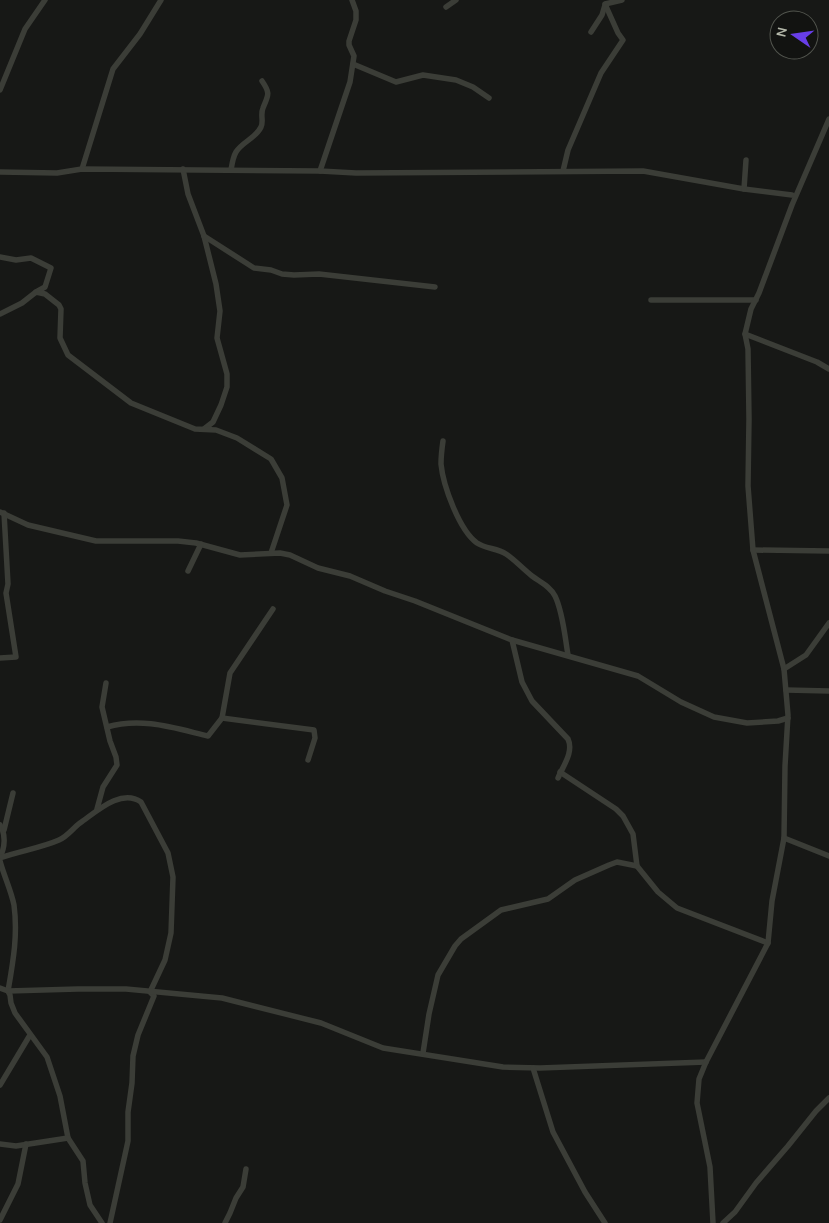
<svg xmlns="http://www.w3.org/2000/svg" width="829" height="1223" viewBox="0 0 829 1223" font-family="Karla,sans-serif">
  <rect width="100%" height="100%" fill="#171816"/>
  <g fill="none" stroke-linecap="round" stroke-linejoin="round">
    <g stroke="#3b3d37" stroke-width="5.5">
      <polyline points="446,7 456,0"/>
      <polyline points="591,32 602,15 605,5"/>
      <polyline points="353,64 396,82 423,75 456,80 473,87 489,98"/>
      <polyline points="0,90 25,29 45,0"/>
      <polyline points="82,169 113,69 140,34 161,0"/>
      <polyline points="183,169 188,194 204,236 216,284 220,311 217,338 227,374 227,387 221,405 213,422 204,429"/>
      <path d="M231,170C232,164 233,157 236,152C242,142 256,138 261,127C264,121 260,115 263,108C268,95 271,94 262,81"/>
      <polyline points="320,171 350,82 354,56 349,45 349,41 356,20 356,11 352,0"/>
      <polyline points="563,171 568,150 601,73 623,40 618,33 605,4 622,0"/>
      <polyline points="0,172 57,173 82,169 320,171 356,173 643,171 744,189 792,195"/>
      <polyline points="744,189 746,160"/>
      <polyline points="204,236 254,268 271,270 282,274 294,275 319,274 435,287"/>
      <polyline points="0,257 16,260 31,258 51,268 45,287 36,292"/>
      <polyline points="651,300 756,300"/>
      <polyline points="0,314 22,303 36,292 45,294 59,305 61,309 60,338 68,355 131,403 195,429 216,430 237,438 271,459 282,478 287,505 271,553"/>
      <polyline points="745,334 817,362 829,369"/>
      <path d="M443,441C442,448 441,456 441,464C443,485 459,530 477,543C486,549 497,548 506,554C515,560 523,569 532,576C540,582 550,586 555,596C563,612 565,638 568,655"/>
      <polyline points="0,512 28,525 96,541 178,541 196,543 240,555 280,553 290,555 318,568 350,576 385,591 415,601 512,640 638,676 681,702 714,717 747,723 778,721 788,718"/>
      <polyline points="753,550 829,551"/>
      <polyline points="188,571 201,544"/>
      <path d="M512,640L522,682L532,701L568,739C574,752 563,766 558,778"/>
      <polyline points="0,658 16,657 6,593 8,584 4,513"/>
      <polyline points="784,669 806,655 829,623"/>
      <polyline points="786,690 829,691"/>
      <polyline points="222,718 314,730 315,738 308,760"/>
      <path d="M107,727C142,717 174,728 208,736L222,718L230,673L273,609"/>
      <polyline points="560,772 616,809 623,816 633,834 637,866 658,892 677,908 768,943"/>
      <polyline points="97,809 103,787 117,765 116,757 110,741 102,707 106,683"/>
      <path d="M0,825C6,834 5,848 0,857"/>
      <polyline points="4,830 13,793"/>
      <polyline points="784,838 829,856"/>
      <path d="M0,858C19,851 41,848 59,840C68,836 73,828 80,823C96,812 121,788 141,802L168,853L173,877L171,933L165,960L150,992L154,996L138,1035L133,1056L132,1083L128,1112V1141L110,1223"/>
      <path d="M0,861C4,876 11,890 14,905C18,935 13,962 8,991L10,995L11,1003L15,1013L47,1057L60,1096L68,1138L83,1161L85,1183L90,1205L102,1223"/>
      <polyline points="0,988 8,991 78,989 126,989 222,998 321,1023 383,1048 503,1067 540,1068 706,1062"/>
      <polyline points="423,1053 429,1014 438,975 455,946 461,939 501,910 548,899 575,880 609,865 617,862 637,866"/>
      <polyline points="533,1068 553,1132 585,1192 605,1223"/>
      <polyline points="0,1085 30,1035"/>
      <polyline points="0,1144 16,1146 68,1138"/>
      <polyline points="0,1220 18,1184 26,1144"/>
      <polyline points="225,1223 230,1213 236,1198 243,1187 246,1169"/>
      <polyline points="713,1223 710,1167 697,1103 699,1079 706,1062 768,943 772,901 784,838 785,766 788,715 784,669 753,550 748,486 749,419 748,349 745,334 751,309 759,293 792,205 829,119"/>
      <polyline points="723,1223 735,1212 756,1183 788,1146 816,1111 829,1098"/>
    </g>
  </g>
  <g transform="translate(794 35) rotate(283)"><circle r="24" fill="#121311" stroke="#52554e"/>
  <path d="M0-4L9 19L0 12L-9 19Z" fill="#683ee8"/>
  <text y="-8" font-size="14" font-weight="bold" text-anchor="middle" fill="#b3b7a9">N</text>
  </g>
</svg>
